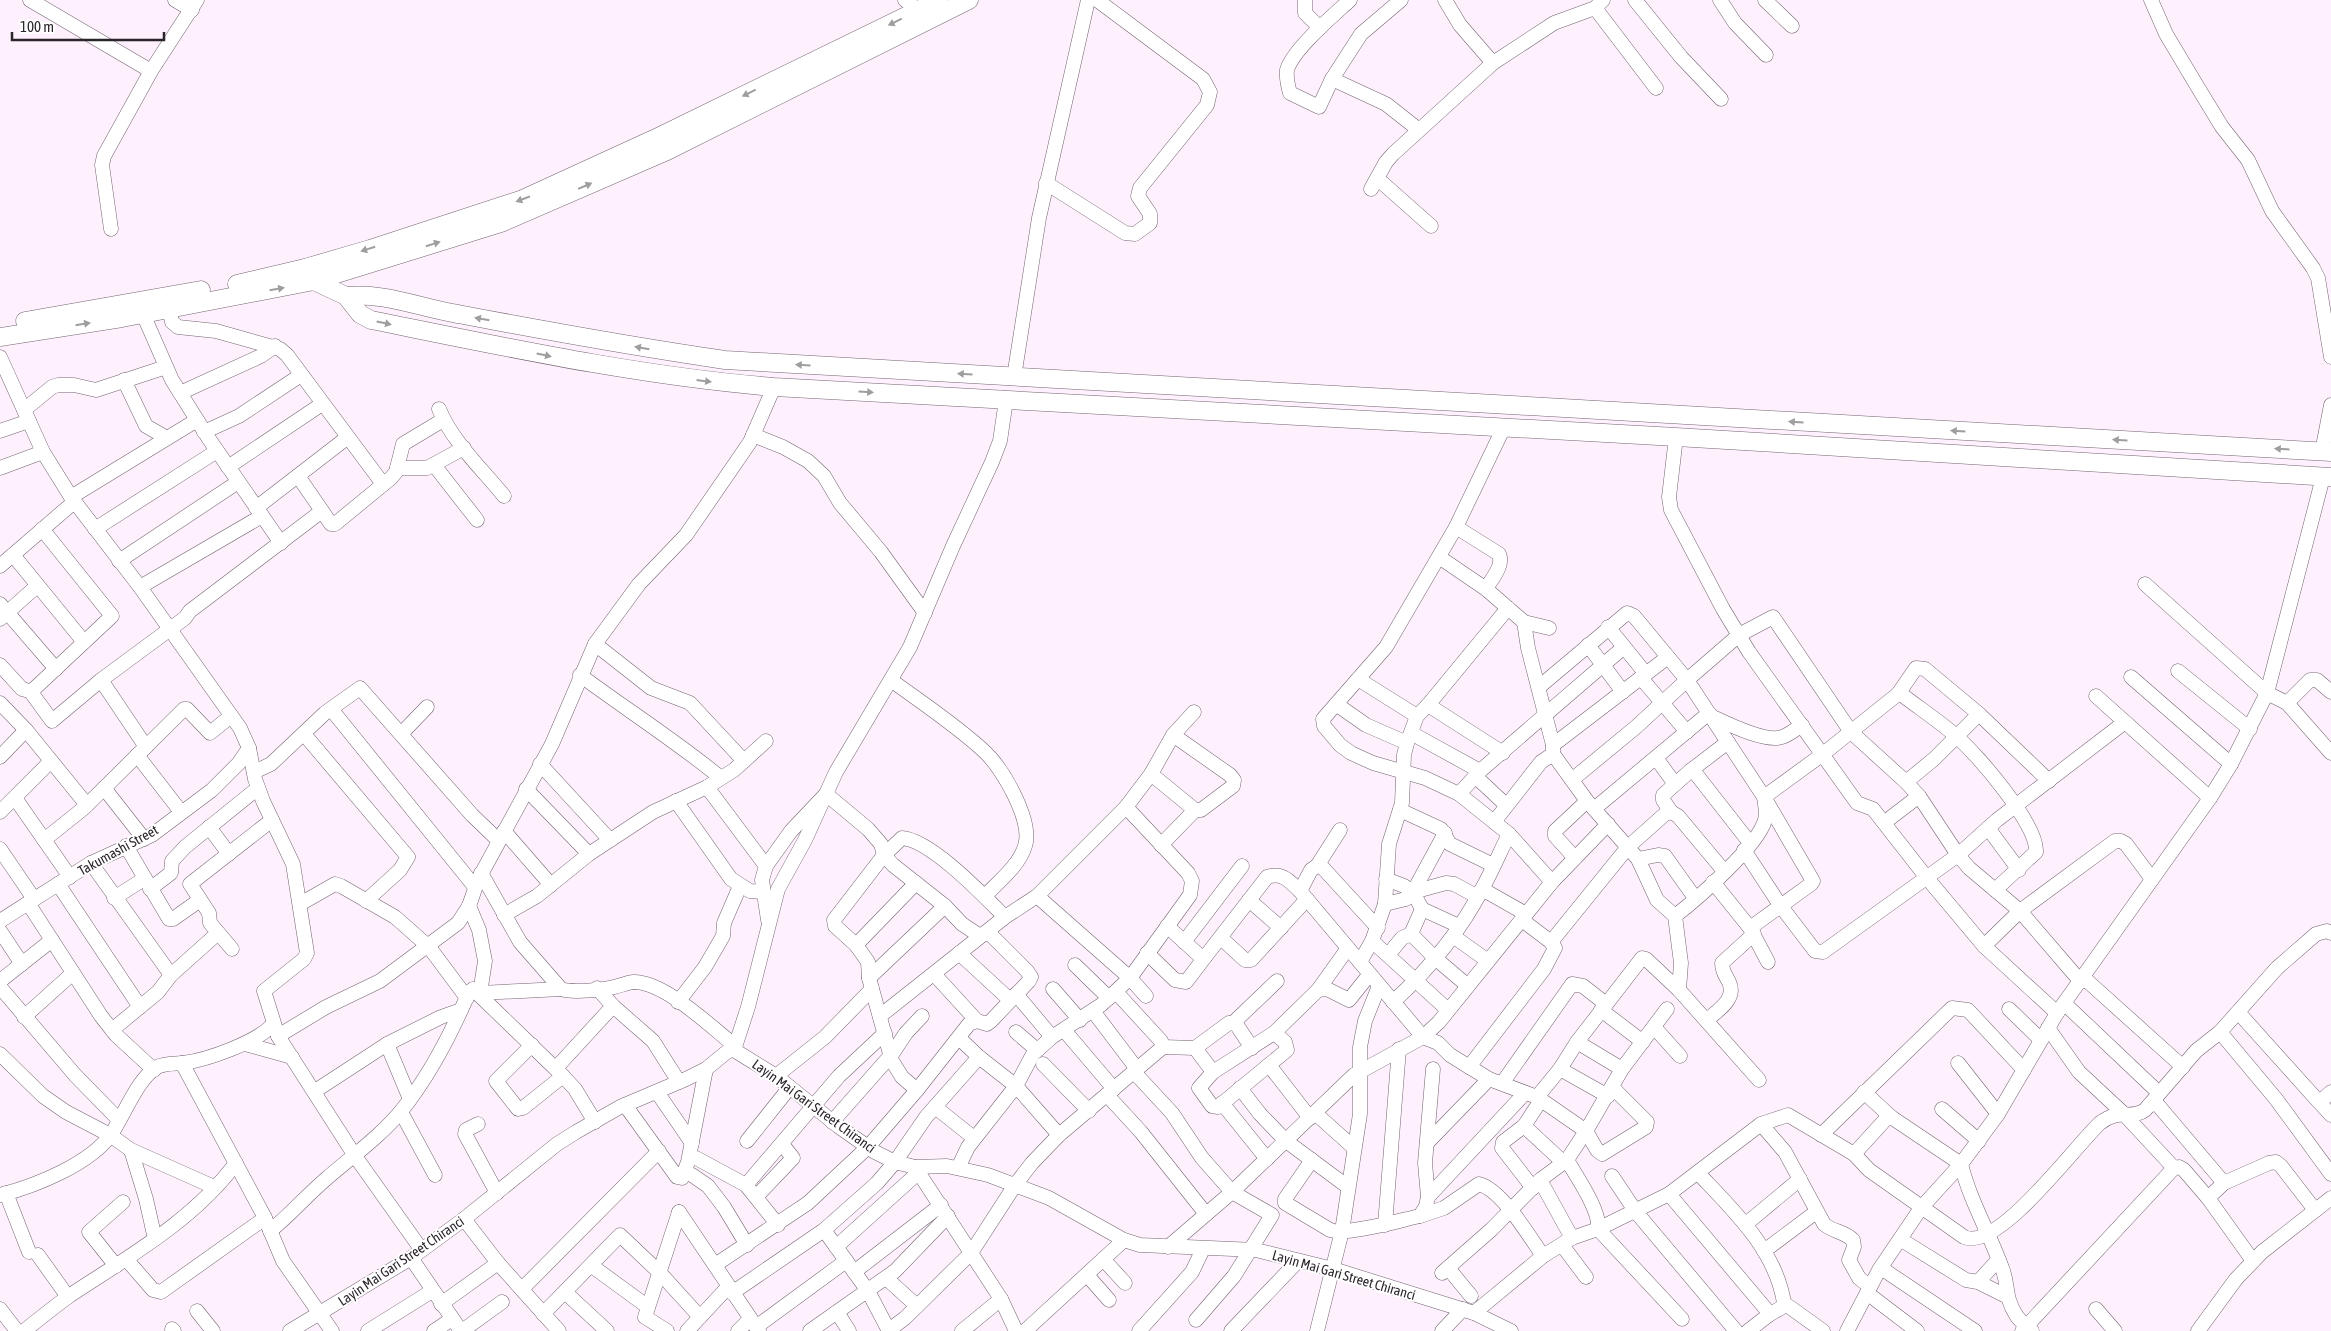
<svg xmlns="http://www.w3.org/2000/svg" width="2331" height="1331" viewBox="0 0 2331 1331" font-family="'Asap Condensed',sans-serif">
  <rect width="100%" height="100%" fill="#fef0fc"/>
  <g fill="none" stroke-linecap="round" stroke-linejoin="round">
    <g stroke="#726471" stroke-width="15">
      <g id="minor">
        <polyline points="30,0 151,71"/>
        <polyline points="175,0 192,10"/>
        <polyline points="905,0 918,10"/>
        <polyline points="1305,0 1305,13 1320,28"/>
        <polyline points="1401,0 1361,34 1332,79 1386,104 1419,130"/>
        <polyline points="1445,0 1460,25 1493,63"/>
        <polyline points="1635,0 1681,57 1721,99"/>
        <polyline points="1720,0 1735,23 1766,55"/>
        <polyline points="1765,0 1792,26"/>
        <polyline points="2151,0 2166,34 2197,86 2222,127 2248,160 2272,211 2313,268 2318,278 2331,357"/>
        <polyline points="1595,8 1656,88"/>
        <path d="M1332,79L1319,107L1290,93C1288,86 1286,78 1287,70C1293,49 1334,15 1350,0"/>
        <polyline points="1378,179 1431,226"/>
        <polyline points="1046,183 1125,233 1135,234 1150,223 1150,214 1138,196 1140,188 1207,105 1210,92 1203,79 1097,0"/>
        <polyline points="1371,189 1386,162 1393,154 1493,63 1554,23 1595,8 1603,0"/>
        <polyline points="111,229 102,165 104,156 151,71 197,0"/>
        <polyline points="169,309 172,322 178,327 216,331 280,349 287,355 383,484"/>
        <polyline points="143,314 172,380 209,439 281,543"/>
        <polyline points="0,357 43,452 71,497 140,587 240,728 249,748 255,779 263,801 293,864 307,953 304,959 264,991 278,1036 355,1156 421,1249"/>
        <polyline points="1014,377 1039,218 1088,0"/>
        <polyline points="124,380 146,426 167,438"/>
        <polyline points="180,393 261,356 275,346"/>
        <path d="M439,409C452,441 482,469 504,496"/>
        <polyline points="24,410 52,387 58,385 74,385 96,390 166,367"/>
        <polyline points="1504,427 1456,527 1386,647 1323,719 1324,726 1340,745 1351,753 1373,763 1425,778 1459,794 1509,834 1552,882"/>
        <polyline points="0,431 29,421"/>
        <polyline points="204,432 239,416 301,375"/>
        <polyline points="753,435 783,447 808,461 824,476 840,503 881,552 925,613"/>
        <polyline points="1676,437 1669,497 1671,510 1723,609 1749,652 1857,803 1873,809 1927,878 1984,946 2057,1013"/>
        <polyline points="2322,452 2331,405"/>
        <polyline points="434,465 477,520"/>
        <polyline points="228,467 322,404"/>
        <polyline points="0,468 43,452"/>
        <polyline points="397,468 427,468 464,448"/>
        <polyline points="298,476 331,524 335,524 391,478 396,472 403,444 443,420"/>
        <polyline points="71,497 197,420"/>
        <polyline points="256,508 348,437"/>
        <path d="M1456,527L1499,554C1504,566 1492,578 1486,589"/>
        <polyline points="42,529 112,616 34,689 33,695 52,721 101,680 185,618 190,611 322,511"/>
        <polyline points="95,529 217,451"/>
        <polyline points="13,555 84,642"/>
        <polyline points="1439,557 1486,589 1524,622 1549,628"/>
        <polyline points="119,561 238,482"/>
        <polyline points="0,566 74,502"/>
        <polyline points="2145,584 2267,693 2287,703 2331,753"/>
        <polyline points="140,587 262,516"/>
        <polyline points="0,604 56,669"/>
        <polyline points="0,619 37,586"/>
        <polyline points="1524,622 1528,648 1553,745 1553,754 1587,801 1638,859 1657,900 1675,916 1681,963 1679,990"/>
        <polyline points="1608,627 1646,674"/>
        <polyline points="595,644 651,688 690,703 744,761"/>
        <polyline points="1588,645 1623,692"/>
        <polyline points="0,665 22,689 33,692"/>
        <polyline points="2178,671 2250,729"/>
        <path d="M580,675C627,710 676,741 721,778"/>
        <polyline points="2131,677 2231,764"/>
        <polyline points="1641,678 1687,732"/>
        <polyline points="1358,679 1417,716"/>
        <polyline points="101,680 146,747"/>
        <path d="M891,680C922,703 956,725 985,752C1003,769 1033,821 1025,846C1019,866 998,882 985,896"/>
        <polyline points="1539,687 1627,613 1634,616 1687,680 1636,727 1573,779"/>
        <polyline points="1898,694 1916,668 1925,669 1979,714 2049,781"/>
        <polyline points="2096,696 2210,798"/>
        <polyline points="0,703 26,730 87,805"/>
        <polyline points="2287,703 2310,680 2317,680 2331,692"/>
        <polyline points="1336,704 1366,725 1407,743"/>
        <polyline points="1428,705 1503,753"/>
        <polyline points="331,709 475,887"/>
        <path d="M1711,716C1726,723 1765,743 1782,737C1789,735 1796,729 1802,725"/>
        <polyline points="1411,733 1480,771"/>
        <polyline points="304,734 408,857 400,870 366,901"/>
        <polyline points="401,734 427,707"/>
        <polyline points="1553,745 1668,657"/>
        <polyline points="137,755 181,812"/>
        <polyline points="0,757 26,730"/>
        <polyline points="1656,758 1675,784"/>
        <polyline points="540,764 610,840"/>
        <polyline points="1690,771 1728,742"/>
        <polyline points="254,772 271,764 325,713 360,688 472,815 499,841"/>
        <polyline points="1151,774 1195,810 1201,810 1233,786 1234,780 1230,775 1173,735"/>
        <polyline points="1475,776 1506,805"/>
        <polyline points="1906,782 1934,759 1979,714"/>
        <polyline points="707,787 766,866 762,880 768,920"/>
        <polyline points="104,788 144,839"/>
        <polyline points="526,789 589,854"/>
        <polyline points="1459,794 1480,771 1624,647"/>
        <polyline points="15,798 70,877"/>
        <polyline points="676,801 731,879 750,891 763,892"/>
        <polyline points="1594,809 1709,713"/>
        <polyline points="1400,810 1441,829 1450,844 1493,865"/>
        <polyline points="0,812 51,761"/>
        <polyline points="1671,812 1663,800 1663,795 1690,771 1696,774 1750,843"/>
        <polyline points="1494,822 1541,762 1553,754"/>
        <polyline points="1885,822 1919,796"/>
        <polyline points="209,827 229,854"/>
        <polyline points="1988,828 2019,870"/>
        <polyline points="504,831 551,885"/>
        <polyline points="44,840 84,808 184,709 187,709 210,733 231,716"/>
        <polyline points="1161,845 1195,810"/>
        <polyline points="126,846 169,919 173,919 200,900"/>
        <polyline points="0,849 34,899"/>
        <polyline points="1744,850 1780,905 1815,951 1823,952 1958,855 1997,820 2125,722"/>
        <polyline points="1575,858 1555,836 1555,831 1587,801"/>
        <polyline points="1638,859 1658,855 1665,856 1695,898"/>
        <polyline points="91,863 171,975"/>
        <polyline points="766,866 791,831 826,794 868,829 881,844 884,855 893,865 945,906 962,924 980,936"/>
        <polyline points="1317,866 1340,830"/>
        <path d="M481,873L520,942L561,989C571,993 603,990 614,987C620,986 626,983 633,982C664,981 710,1026 734,1045"/>
        <polyline points="1386,879 1404,886 1413,892 1422,909 1459,926"/>
        <polyline points="1713,882 1750,928 1768,962"/>
        <polyline points="58,884 140,1007"/>
        <polyline points="150,889 171,873 172,861 185,847 258,788"/>
        <polyline points="1482,889 1526,914"/>
        <polyline points="1300,891 1311,870 1317,866 1322,867 1378,928"/>
        <polyline points="1413,892 1445,833"/>
        <polyline points="1037,896 1130,978 1146,996"/>
        <polyline points="114,898 144,879"/>
        <polyline points="1249,900 1281,928"/>
        <polyline points="28,903 101,1016 116,1035 154,1070"/>
        <polyline points="300,904 335,884 341,886 395,917 429,947 467,998"/>
        <polyline points="1385,904 1406,899 1413,892 1446,883 1454,884 1478,897"/>
        <polyline points="469,906 479,930 485,961 480,993 561,989"/>
        <polyline points="504,915 537,896 589,854 653,812 707,787 734,770 766,741"/>
        <path d="M1675,916C1697,899 1758,846 1765,820C1767,812 1765,805 1764,797L1823,754L1898,694H1901C1919,708 1939,721 1956,736C1978,755 2038,825 2036,852L1995,890"/>
        <polyline points="0,921 91,863 152,835 212,790 239,763 249,748"/>
        <path d="M1167,926L1201,957H1205L1267,877C1283,872 1289,881 1300,891L1423,1037L1438,1043L1450,1055L1489,1079L1537,1097L1586,1131L1567,1160L1540,1180L1492,1229L1442,1273"/>
        <polyline points="1750,928 1811,884 1813,881 1764,797 1687,680 1739,635 1773,617 1851,732 1906,782 1919,796 1958,855 1969,868 2020,911 2081,982"/>
        <polyline points="0,931 22,964"/>
        <polyline points="1411,934 1422,909"/>
        <polyline points="1453,936 1488,961"/>
        <polyline points="1221,938 1245,960 1251,960 1307,899"/>
        <polyline points="1372,941 1448,1010"/>
        <polyline points="1184,942 1242,866"/>
        <polyline points="1551,942 1628,847 1665,814 1671,812 1678,816 1724,871"/>
        <polyline points="856,945 916,883"/>
        <polyline points="1984,946 2020,911 2115,841 2121,841 2126,844 2152,879"/>
        <polyline points="232,949 210,923 209,913 190,884 272,820"/>
        <polyline points="959,953 1010,1000"/>
        <polyline points="1147,953 1175,980 1186,982 1205,957"/>
        <polyline points="1388,955 1402,938 1411,934 1435,958 1468,986"/>
        <polyline points="1360,962 1372,941 1385,904 1389,844 1402,803 1404,755 1407,743 1417,716 1428,705 1508,608"/>
        <polyline points="1075,965 1109,998"/>
        <polyline points="934,974 977,1021"/>
        <polyline points="869,978 945,906"/>
        <polyline points="2084,978 2183,1067"/>
        <polyline points="0,981 52,940"/>
        <polyline points="0,987 75,1075 119,1120"/>
        <polyline points="597,988 613,1006 653,1041 679,1082"/>
        <polyline points="1053,989 1080,1020"/>
        <polyline points="1318,990 1348,948"/>
        <polyline points="1016,994 1052,1037"/>
        <polyline points="678,1002 705,967 723,936 724,923 740,886"/>
        <path d="M1393,1002C1428,970 1460,932 1482,889C1492,871 1500,852 1509,834"/>
        <polyline points="2065,1004 2159,1093"/>
        <polyline points="2009,1009 2041,1040"/>
        <polyline points="1601,1010 1643,1042"/>
        <polyline points="1093,1011 1137,1069"/>
        <polyline points="2238,1012 2318,1101 2321,1101 2331,1092"/>
        <polyline points="880,1016 1005,917 1037,896 1126,807 1151,774 1173,735 1194,712"/>
        <polyline points="24,1017 73,973"/>
        <path d="M1707,1020C1718,1010 1737,999 1729,982C1725,975 1722,970 1722,963L1754,934"/>
        <polyline points="1233,1023 1277,981"/>
        <polyline points="1654,1027 1680,1056"/>
        <polyline points="2048,1028 2079,1072 2123,1113 2174,1168"/>
        <polyline points="112,1030 158,992 171,975 218,933"/>
        <polyline points="1064,1030 1114,1089"/>
        <polyline points="1016,1032 1037,1050"/>
        <polyline points="2220,1032 2276,1099 2331,1174"/>
        <polyline points="1274,1033 1285,1042 1287,1050 1218,1107 1212,1106 1199,1088 1213,1072 1274,1033 1318,990 1327,989 1349,1000 1369,975"/>
        <polyline points="278,1036 326,1007 380,981 458,923 469,906 478,880 552,744 595,644 639,584 686,535 750,442 774,387"/>
        <polyline points="959,1038 979,1057 1016,1086 1059,1135"/>
        <polyline points="1577,1042 1622,1069"/>
        <polyline points="245,1044 292,1057"/>
        <polyline points="532,1045 496,1081 518,1109 523,1108 563,1076"/>
        <polyline points="1163,1047 1195,1048 1229,1023 1236,1024 1252,1048"/>
        <polyline points="1195,1048 1213,1072"/>
        <polyline points="734,1050 748,1007 778,889 805,840 836,772 910,647 953,546 992,462 1000,441 1006,400"/>
        <polyline points="0,1054 43,1096 66,1112 110,1135 131,1150 214,1187"/>
        <polyline points="182,1063 264,1216 283,1261 332,1331"/>
        <polyline points="1958,1063 1998,1114"/>
        <polyline points="1043,1064 1089,1111"/>
        <polyline points="1269,1065 1310,1118"/>
        <polyline points="1469,1067 1544,969 1555,948 1551,942 1522,920"/>
        <polyline points="556,1068 613,1006"/>
        <polyline points="1560,1069 1608,1096"/>
        <polyline points="1134,1072 1172,1113 1202,1158 1232,1192 1272,1215 1234,1276 1196,1320"/>
        <polyline points="776,1076 825,1037 872,989"/>
        <polyline points="1503,1082 1572,984 1583,986 1606,1004"/>
        <polyline points="1240,1088 1260,1114 1286,1141 1348,1187"/>
        <polyline points="1613,1088 1647,1122 1646,1127 1602,1154 1597,1150 1586,1131 1622,1069 1667,1009"/>
        <path d="M917,1090L902,1077L892,1061L869,978L868,962L856,945L835,926L834,920L884,855L902,838C931,840 984,896 1005,917"/>
        <polyline points="315,1091 387,1044"/>
        <polyline points="657,1092 692,1143"/>
        <polyline points="1864,1092 1891,1117"/>
        <polyline points="1107,1095 1141,1132 1206,1214"/>
        <polyline points="1537,1097 1560,1069 1577,1042 1642,958 1646,959 1679,990 1759,1080"/>
        <polyline points="410,1099 387,1044 441,1017 461,1010"/>
        <polyline points="2319,1102 2331,1115"/>
        <polyline points="1222,1103 1267,1159"/>
        <polyline points="625,1105 677,1177 682,1178 688,1162 706,1069"/>
        <polyline points="2149,1105 2157,1104 2224,1183"/>
        <polyline points="935,1107 974,1138"/>
        <polyline points="1942,1109 1979,1141"/>
        <polyline points="401,1112 435,1175"/>
        <polyline points="1315,1113 1353,1147"/>
        <polyline points="832,1122 892,1054 906,1033 922,1016"/>
        <polyline points="478,1124 466,1130 465,1134 497,1193"/>
        <path d="M1761,1124L1785,1152L1824,1224C1833,1232 1844,1231 1853,1240L1854,1247L1849,1260L1859,1278L1870,1287"/>
        <polyline points="1524,1126 1564,1163"/>
        <polyline points="1821,1135 1952,1008 1968,1010 2024,1070"/>
        <polyline points="747,1141 790,1087"/>
        <polyline points="1427,1143 1489,1079"/>
        <polyline points="131,1150 146,1199 155,1239"/>
        <path d="M1854,1154L1885,1120L1891,1117L1961,1164C1970,1201 1989,1232 2002,1268C2009,1285 2004,1296 2016,1315C2020,1322 2027,1325 2032,1331"/>
        <polyline points="696,1158 746,1185 778,1225"/>
        <path d="M1312,1160L1285,1199V1203L1330,1230C1346,1236 1401,1220 1420,1216L1426,1206L1428,1197L1425,1163L1433,1069"/>
        <path d="M1567,1160C1576,1176 1601,1211 1598,1229L1682,1319"/>
        <polyline points="915,1167 1001,1299 1016,1331"/>
        <polyline points="958,1168 968,1147 1016,1086 1033,1054 1052,1037 1101,1005 1130,978 1190,895 1192,881 1188,873 1126,807"/>
        <polyline points="692,1175 708,1186 724,1207 747,1245"/>
        <polyline points="1612,1176 1636,1212 1736,1331"/>
        <polyline points="1540,1180 1572,1238"/>
        <polyline points="746,1185 839,1076 885,1033"/>
        <polyline points="1533,1188 1502,1148 1503,1142 1524,1126 1541,1100"/>
        <polyline points="6,1193 29,1252"/>
        <path d="M1669,1194L1770,1314L1781,1308L1784,1303C1776,1250 1733,1210 1698,1173"/>
        <path d="M0,1195C35,1186 91,1164 112,1133C124,1115 138,1078 157,1067C165,1063 175,1064 183,1063C207,1060 258,1042 273,1024"/>
        <polyline points="756,1197 793,1158 782,1144"/>
        <polyline points="1428,1197 1525,1093"/>
        <polyline points="2208,1198 2224,1183 2269,1163 2276,1162 2281,1166 2315,1210"/>
        <polyline points="679,1212 759,1331"/>
        <path d="M1420,1216L1444,1208L1479,1184C1502,1190 1529,1236 1543,1256"/>
        <polyline points="464,1219 498,1263 559,1331"/>
        <polyline points="1746,1224 1800,1179"/>
        <polyline points="1385,1225 1399,1049"/>
        <polyline points="824,1230 868,1291 889,1331"/>
        <path d="M270,1231C290,1215 306,1196 326,1179C351,1157 380,1137 402,1110C429,1076 452,1032 469,992L473,989L561,1074L575,1089L595,1122"/>
        <polyline points="1900,1239 1966,1280 1978,1282 2006,1296"/>
        <polyline points="1562,1245 1586,1277"/>
        <polyline points="836,1247 919,1172"/>
        <polyline points="1168,1247 1232,1192 1354,1075 1423,1037 1439,1022 1552,882 1608,824"/>
        <polyline points="1764,1251 1816,1212"/>
        <polyline points="38,1255 68,1297"/>
        <polyline points="411,1258 461,1331"/>
        <polyline points="1103,1259 1125,1283"/>
        <polyline points="127,1260 153,1290 161,1292 265,1218"/>
        <polyline points="715,1265 808,1203 868,1147 917,1090 969,1024 977,1021 987,1024 991,1021 1029,981 1031,977 1027,971 991,935 985,933 980,936"/>
        <polyline points="116,1266 89,1232 123,1202"/>
        <polyline points="592,1266 648,1307"/>
        <polyline points="1448,1268 1471,1296"/>
        <polyline points="1881,1268 1975,1331"/>
        <polyline points="854,1272 941,1205"/>
        <polyline points="1087,1275 1109,1300"/>
        <polyline points="886,1278 917,1306"/>
        <polyline points="1978,1282 1998,1260"/>
        <polyline points="522,1289 659,1151"/>
        <polyline points="566,1293 607,1331"/>
        <polyline points="732,1293 824,1230 877,1183 895,1162 926,1117 979,1057"/>
        <polyline points="1867,1293 1917,1331"/>
        <polyline points="1784,1303 1823,1331"/>
        <polyline points="441,1304 498,1263"/>
        <polyline points="0,1309 17,1331"/>
        <polyline points="2096,1309 2115,1331"/>
        <polyline points="197,1311 213,1331"/>
        <polyline points="837,1312 849,1331"/>
        <path d="M1474,1313L1543,1256L1572,1238L1598,1229L1669,1194L1761,1124L1788,1115L1854,1154L1869,1170L1964,1237C1998,1252 2075,1146 2100,1123C2119,1108 2132,1120 2145,1110L2196,1051L2220,1032L2277,968L2316,934L2327,931L2331,933"/>
        <polyline points="543,1314 620,1235 660,1273 700,1317"/>
        <polyline points="756,1327 846,1261"/>
        <polyline points="172,1329 174,1331"/>
        <polyline points="889,1330 905,1318 971,1253 1015,1185 1032,1163 1059,1135 1163,1047 1161,1041 1116,992"/>
        <path d="M24,1331C39,1319 54,1307 69,1296C128,1257 194,1220 236,1163"/>
        <polyline points="290,1331 411,1258 464,1219 557,1144 576,1132 620,1107 686,1079 706,1069 728,1051 734,1050 776,1076 838,1126 875,1152 895,1162 915,1167 947,1166 988,1175 1049,1198 1124,1240 1140,1245 1256,1250 1333,1269 1474,1313 1511,1331"/>
        <polyline points="368,1331 432,1291"/>
        <polyline points="434,1331 452,1319"/>
        <polyline points="462,1331 502,1302"/>
        <polyline points="667,1331 645,1317 679,1212"/>
        <polyline points="687,1331 728,1287"/>
        <polyline points="738,1331 750,1319"/>
        <polyline points="810,1331 895,1271 948,1216"/>
        <polyline points="962,1331 1001,1299"/>
        <polyline points="1025,1331 1124,1240"/>
        <polyline points="1139,1331 1192,1272 1203,1249"/>
        <polyline points="1231,1331 1298,1261"/>
        <polyline points="1317,1331 1342,1231 1360,1114 1360,1047 1365,1021 1379,986"/>
        <polyline points="1442,1331 1463,1309"/>
        <polyline points="1748,1331 1770,1314"/>
        <polyline points="1847,1331 1879,1270 1921,1208 1961,1164 1998,1114 2057,1013 2210,798 2231,764 2267,693 2323,477"/>
        <polyline points="2022,1331 2174,1168 2179,1167 2184,1170 2208,1198 2253,1261"/>
        <polyline points="2198,1331 2236,1279 2262,1252 2331,1198"/>
      </g>
    </g>
    <g stroke="#726471" stroke-width="19">
      <g id="major">
        <path d="M305,268L314,281L346,296L360,314L371,320C505,347 638,376 774,387L1676,437L2331,477"/>
        <polyline points="237,284 305,268 370,249 523,199 654,139 939,0"/>
        <path d="M346,296C384,292 421,308 458,314C547,331 636,347 725,360L2331,452"/>
        <polyline points="25,321 201,290"/>
        <polyline points="0,337 122,318 314,281 501,223 667,151 969,0"/>
      </g>
    </g>
    <use href="#minor" stroke="#fff" stroke-width="14"/>
    <use href="#major" stroke="#fff" stroke-width="18"/>
  </g>
  <defs><path id="oneway-solid" d="M-6-.8H1V-3.2L6.5 0L1 3.2V.8H-6Z" transform="scale(1.25)"/></defs>
  <g fill="#a09da0">
    <use href="#oneway-solid" transform="translate(895 22) rotate(154)"/>
    <use href="#oneway-solid" transform="translate(749 93) rotate(154)"/>
    <use href="#oneway-solid" transform="translate(585 186) rotate(-23)"/>
    <use href="#oneway-solid" transform="translate(523 199) rotate(159)"/>
    <use href="#oneway-solid" transform="translate(433 244) rotate(-17)"/>
    <use href="#oneway-solid" transform="translate(368 249) rotate(163)"/>
    <use href="#oneway-solid" transform="translate(277 289) rotate(-10)"/>
    <use href="#oneway-solid" transform="translate(482 319) rotate(-170)"/>
    <use href="#oneway-solid" transform="translate(384 323) rotate(12)"/>
    <use href="#oneway-solid" transform="translate(83 324) rotate(-9)"/>
    <use href="#oneway-solid" transform="translate(642 348) rotate(-170)"/>
    <use href="#oneway-solid" transform="translate(544 355) rotate(12)"/>
    <use href="#oneway-solid" transform="translate(803 365) rotate(-177)"/>
    <use href="#oneway-solid" transform="translate(965 374) rotate(-177)"/>
    <use href="#oneway-solid" transform="translate(704 381) rotate(7)"/>
    <use href="#oneway-solid" transform="translate(866 392) rotate(3)"/>
    <use href="#oneway-solid" transform="translate(1796 422) rotate(-177)"/>
    <use href="#oneway-solid" transform="translate(1958 431) rotate(-177)"/>
    <use href="#oneway-solid" transform="translate(2120 440) rotate(-177)"/>
    <use href="#oneway-solid" transform="translate(2282 449) rotate(-177)"/>
  </g>
  <g text-anchor="middle" stroke-width="4" stroke-linejoin="round" paint-order="stroke">
    <g font-size="14" fill="#2b252b" stroke="#fff">
      <text transform="translate(118 850) rotate(-29)" y="5">Takumashi Street</text>
      <text transform="translate(814 1106) rotate(36)" y="5">Layin Mai Gari Street Chiranci</text>
      <text transform="translate(401 1261) rotate(-34)" y="5">Layin Mai Gari Street Chiranci</text>
      <text transform="translate(1344 1275) rotate(16)" y="5">Layin Mai Gari Street Chiranci</text>
    </g>
  </g>
  <path d="M12 32v8h152v-8" fill="none" stroke="#2b252b" stroke-width="2.5"/>
  <text x="20" y="32" font-size="15" fill="#2b252b" stroke="#ffffff" stroke-width="4" paint-order="stroke">100 m</text>
</svg>
